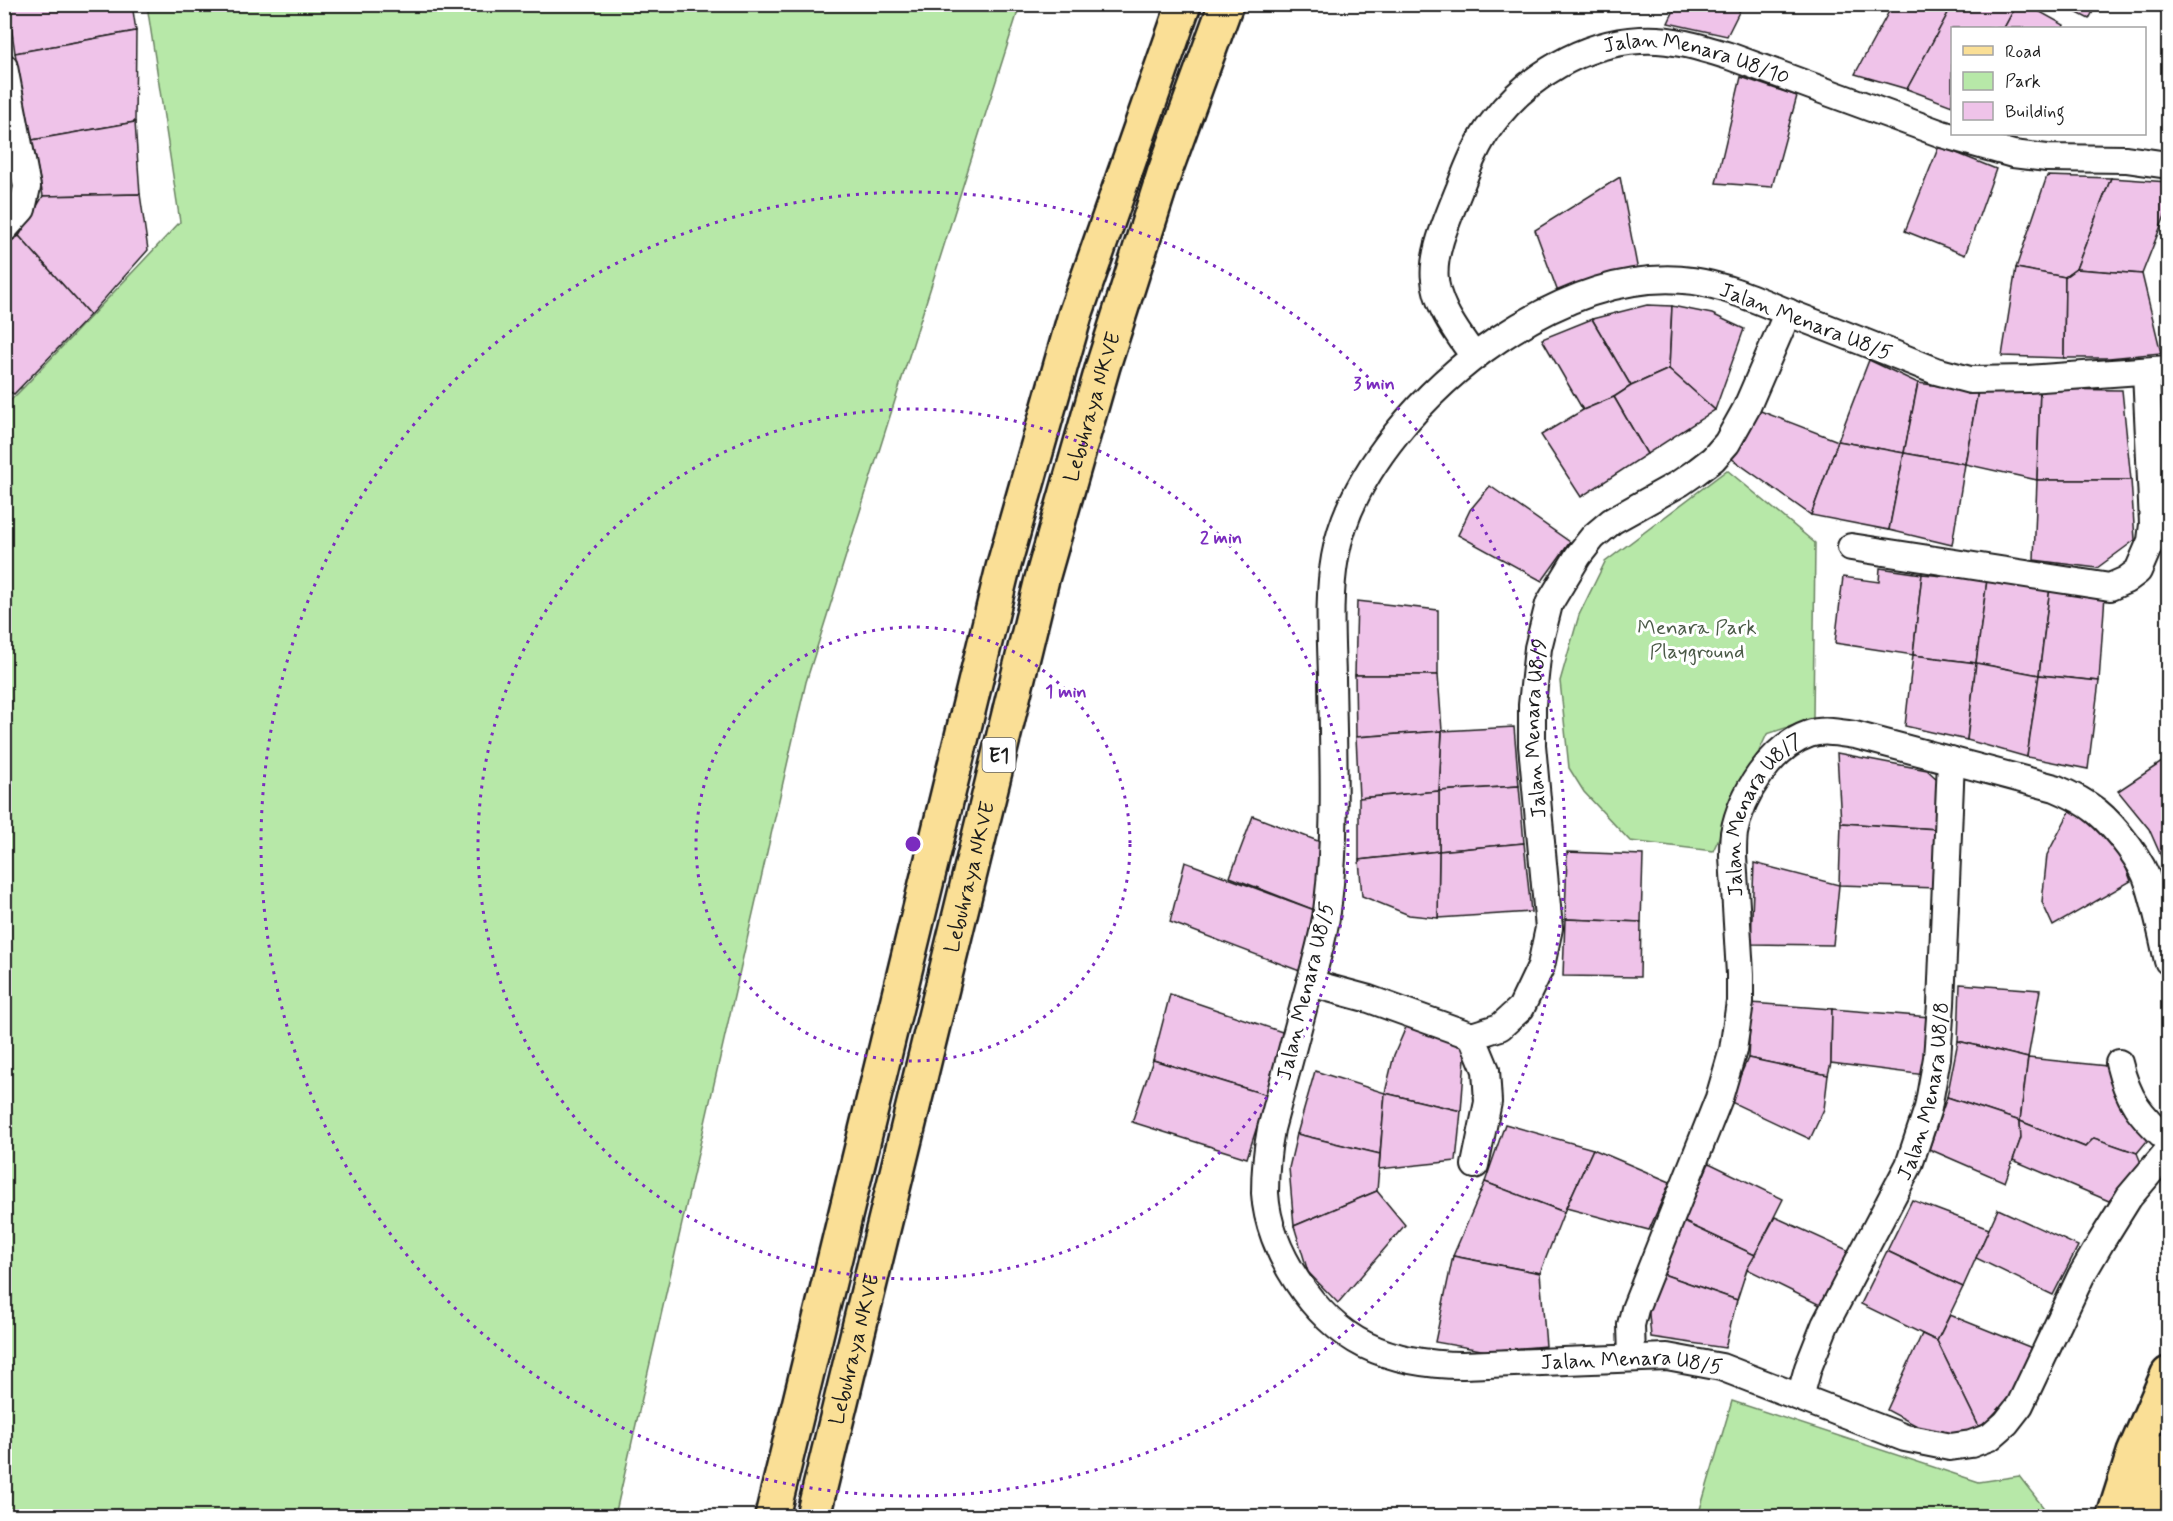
<svg xmlns="http://www.w3.org/2000/svg" width="2173" height="1521" viewBox="0 0 2173 1521" font-family="Mynerve,sans-serif">
  <rect width="100%" height="100%" fill="#fff"/>
  <filter id="ink" filterUnits="userSpaceOnUse"><feTurbulence type="fractalNoise" baseFrequency=".0167" numOctaves="2"/><feDisplacementMap in="SourceGraphic" scale="12" xChannelSelector="R" yChannelSelector="G"/><feConvolveMatrix kernelMatrix="1 2 1 2 8 2 1 2 1" color-interpolation-filters="sRGB"/></filter>
  <g filter="url(#ink)">
    <g fill="#b7e8a8" stroke="#6a8262" stroke-width="1.5">
      <polygon points="147,5 1020,5 806,682 615,1516 5,1516 4,407 22,389 5,386 4,377 23,388 180,222"/>
      <polygon points="1727,470 1815,543 1813,719 1767,734 1713,851 1630,841 1584,792 1569,768 1560,681 1579,615 1605,562"/>
      <polygon points="1732,1401 1979,1482 2019,1476 2050,1516 1698,1516"/>
    </g>
    <g fill="#efc3e9" stroke="#1c1c1c" stroke-width="1.5">
      <polygon points="8,4 132,4 136,31 15,53"/>
      <polygon points="1677,4 1743,4 1727,36 1668,23"/>
      <polygon points="1893,4 1953,4 1907,89 1855,74"/>
      <polygon points="1953,4 2017,4 2004,28 1952,28 1952,106 1907,89"/>
      <polygon points="2017,4 2026,4 2064,25 2063,28 2004,28"/>
      <polygon points="2060,4 2097,4 2089,19"/>
      <polygon points="136,31 135,122 32,140 15,53"/>
      <polygon points="1741,77 1797,96 1772,187 1716,183"/>
      <polygon points="135,122 140,194 43,196 32,140"/>
      <polygon points="1939,146 1996,169 1965,255 1905,231"/>
      <polygon points="4,161 9,181 4,188"/>
      <polygon points="2047,176 2111,178 2076,269 2065,277 2016,268"/>
      <polygon points="1620,177 1638,271 1559,295 1535,230"/>
      <polygon points="2111,178 2168,182 2168,208 2142,274 2076,269"/>
      <polygon points="140,194 148,250 90,315 19,236 43,196"/>
      <polygon points="19,236 90,315 14,394 4,389 4,245"/>
      <polygon points="2016,268 2065,277 2064,358 2002,356"/>
      <polygon points="2076,269 2142,274 2161,353 2109,358 2064,358 2065,277"/>
      <polygon points="1647,305 1672,306 1669,369 1631,386 1592,319"/>
      <polygon points="1672,306 1712,314 1744,329 1715,410 1669,369"/>
      <polygon points="1592,319 1631,386 1614,397 1583,410 1542,339"/>
      <polygon points="1869,360 1918,383 1904,453 1838,441"/>
      <polygon points="1669,369 1715,410 1647,454 1614,397 1631,386"/>
      <polygon points="1918,383 1978,391 1965,464 1904,453"/>
      <polygon points="2040,389 2037,480 1965,464 1978,391"/>
      <polygon points="2040,389 2122,390 2131,480 2037,480"/>
      <polygon points="1614,397 1647,454 1581,497 1541,435 1583,410"/>
      <polygon points="1758,410 1838,441 1811,515 1728,456"/>
      <polygon points="1838,441 1904,453 1889,530 1811,515"/>
      <polygon points="1904,453 1965,464 1952,545 1889,530"/>
      <polygon points="2037,480 2131,480 2135,540 2097,568 2034,560"/>
      <polygon points="1490,486 1570,542 1542,581 1458,535 1470,510"/>
      <polygon points="1880,568 1922,574 1913,655 1835,643 1843,577 1879,582"/>
      <polygon points="1922,574 1987,580 1976,663 1913,655"/>
      <polygon points="1987,580 2050,588 2039,675 1976,663"/>
      <polygon points="2050,588 2105,595 2099,681 2039,675"/>
      <polygon points="1357,601 1438,610 1438,675 1355,675"/>
      <polygon points="1913,655 1976,663 1967,740 1905,726"/>
      <polygon points="1976,663 2039,675 2027,757 1967,740"/>
      <polygon points="1355,675 1438,675 1442,731 1356,737"/>
      <polygon points="2039,675 2099,681 2088,769 2027,757"/>
      <polygon points="1514,727 1519,786 1439,791 1442,731"/>
      <polygon points="1442,731 1439,791 1359,798 1356,737"/>
      <polygon points="1837,753 1927,770 1937,779 1937,829 1841,823"/>
      <polygon points="2168,758 2168,872 2149,829 2118,791"/>
      <polygon points="1519,786 1524,843 1439,851 1439,791"/>
      <polygon points="1439,791 1439,851 1359,860 1359,798"/>
      <polygon points="2071,809 2115,838 2131,881 2053,926 2042,902 2047,855"/>
      <polygon points="1253,816 1323,843 1317,911 1230,877"/>
      <polygon points="1841,823 1937,829 1938,888 1839,885"/>
      <polygon points="1524,843 1531,912 1438,918 1439,851"/>
      <polygon points="1439,851 1438,918 1409,915 1362,896 1359,860"/>
      <polygon points="1567,852 1643,855 1641,922 1565,919"/>
      <polygon points="1185,862 1317,911 1305,973 1170,922"/>
      <polygon points="1754,863 1839,885 1833,945 1751,944"/>
      <polygon points="1565,919 1641,922 1640,977 1563,976"/>
      <polygon points="1960,984 2040,990 2028,1058 1958,1041"/>
      <polygon points="1170,994 1288,1034 1267,1095 1153,1060"/>
      <polygon points="1751,1003 1832,1009 1831,1063 1828,1075 1748,1058"/>
      <polygon points="1832,1009 1930,1017 1925,1075 1831,1063"/>
      <polygon points="1407,1025 1466,1044 1461,1111 1385,1093 1394,1055"/>
      <polygon points="1958,1041 2028,1058 2020,1121 1947,1097"/>
      <polygon points="1748,1058 1828,1075 1824,1109 1810,1139 1729,1101"/>
      <polygon points="2028,1058 2117,1067 2152,1135 2137,1153 2094,1138 2085,1147 2020,1121"/>
      <polygon points="1153,1060 1267,1095 1247,1158 1132,1122"/>
      <polygon points="1315,1071 1385,1093 1380,1154 1297,1134"/>
      <polygon points="1385,1093 1461,1111 1456,1161 1379,1169"/>
      <polygon points="1947,1097 2020,1121 2021,1138 2005,1182 1929,1149"/>
      <polygon points="2020,1121 2085,1147 2094,1138 2137,1153 2141,1163 2109,1201 2013,1160 2021,1138"/>
      <polygon points="1505,1124 1593,1149 1564,1212 1485,1182"/>
      <polygon points="1297,1134 1380,1154 1377,1191 1294,1226 1289,1168"/>
      <polygon points="1593,1149 1670,1182 1649,1230 1566,1208"/>
      <polygon points="1709,1163 1783,1199 1755,1255 1684,1222"/>
      <polygon points="1485,1182 1564,1212 1540,1273 1453,1256"/>
      <polygon points="1377,1191 1405,1225 1338,1303 1308,1272 1294,1226"/>
      <polygon points="1912,1200 1989,1229 1963,1287 1887,1251"/>
      <polygon points="1998,1209 2078,1246 2053,1295 1976,1258"/>
      <polygon points="1775,1217 1854,1253 1826,1308 1747,1269"/>
      <polygon points="1684,1222 1755,1255 1747,1269 1737,1300 1660,1273"/>
      <polygon points="1887,1251 1963,1287 1937,1341 1861,1304"/>
      <polygon points="1453,1256 1540,1273 1546,1346 1487,1351 1435,1342"/>
      <polygon points="1660,1273 1737,1300 1725,1348 1651,1337 1648,1303"/>
      <polygon points="1950,1315 2032,1348 2008,1399 1980,1429 1937,1341"/>
      <polygon points="1922,1334 1937,1341 1980,1429 1953,1435 1919,1427 1887,1410"/>
    </g>
    <g fill="none" stroke-linecap="round" stroke-linejoin="round">
      <g stroke="#1c1c1c" stroke-width="30">
        <g id="minor">
          <polyline points="4,67 27,187 22,209 4,229"/>
          <path id="s1" d="M1474,356C1421,285 1427,269 1459,190C1468,166 1478,141 1494,121C1528,76 1583,43 1640,40C1671,38 1700,47 1729,56L1942,134L2013,154L2047,158L2126,159L2168,165"/>
          <path id="s2" d="M2168,369L2028,379L1970,380L1936,371C1889,352 1841,333 1794,315C1761,302 1728,286 1693,281C1624,272 1555,302 1499,339C1429,386 1350,471 1335,557C1328,596 1331,638 1332,677C1333,753 1337,828 1328,903C1325,933 1315,965 1307,994C1295,1039 1283,1084 1271,1129C1267,1150 1265,1172 1265,1193C1268,1250 1314,1320 1365,1345C1396,1360 1430,1365 1463,1365L1667,1357L1721,1367L1905,1438L1950,1447L1971,1444L1990,1437L2006,1423L2020,1405L2081,1276L2101,1242L2129,1197L2168,1151"/>
          <polyline points="1851,547 2110,587 2126,580 2138,571 2151,541 2153,524 2146,372"/>
          <path id="s3" d="M1310,983L1369,999L1472,1036L1500,1027L1521,1008L1541,966L1549,928L1532,745V705L1538,648L1549,604L1578,556L1593,537L1612,521L1680,483L1696,472L1713,459L1727,443L1746,409L1788,312"/>
          <polyline points="1472,1036 1486,1070 1488,1102 1475,1165"/>
          <path d="M2119,1063C2128,1100 2140,1115 2168,1140"/>
          <path id="s4" d="M1632,1358L1631,1325L1635,1309L1719,1098L1733,1050L1740,1002V974L1733,856C1733,849 1733,841 1734,833C1741,795 1771,747 1809,734C1824,729 1840,733 1855,735L2055,788C2091,803 2106,816 2129,847C2137,858 2145,871 2149,884C2157,909 2162,935 2168,961"/>
          <path id="s5" d="M1800,1397L1808,1368L1825,1325L1909,1165L1928,1108L1937,1058L1941,1004L1951,760"/>
        </g>
      </g>
      <g stroke="#1c1c1c" stroke-width="38">
        <g id="major">
          <polyline points="2114,1516 2134,1453 2168,1374"/>
          <polyline points="2144,1516 2168,1450"/>
        </g>
      </g>
      <g stroke="#1c1c1c" stroke-width="38">
        <g id="highway">
          <polyline points="772,1516 1003,568 1075,315 1184,4"/>
          <path id="s6" d="M813,1516L1042,579L1103,366L1164,174L1226,4"/>
        </g>
      </g>
      <use href="#minor" stroke="#fff" stroke-width="26"/>
      <use href="#major" stroke="#fadf96" stroke-width="33"/>
      <use href="#highway" stroke="#fadf96" stroke-width="33"/>
    </g>
  </g>
  <g fill="none" stroke="#7b2cbf" stroke-width="3" stroke-dasharray="3 6">
    <circle cx="913" cy="844" r="217"/>
    <circle cx="913" cy="844" r="435"/>
    <circle cx="913" cy="844" r="652"/>
  </g>
  <g text-anchor="middle" stroke-width="6" stroke-linejoin="round" paint-order="stroke">
    <rect fill="#fff" stroke="#606060" stroke-width="1.5" x="982.5" y="738" width="33" height="34" rx="4.5"/>
    <g font-size="20" font-weight="bold" fill="#1c1c1c">
      <text x="999" y="762">E1</text>
    </g>
    <g font-size="21" fill="#1c1c1c" stroke="#fff">
      <text dy="7" stroke="none"><textPath href="#s1" startOffset="489">Jalan Menara U8/10</textPath></text>
      <text transform="translate(1806 321) rotate(21)" y="7">Jalan Menara U8/5</text>
      <text dy="7" stroke="none"><textPath href="#s6" startOffset="1144">Lebuhraya NKVE</textPath></text>
      <text dy="7" stroke="none"><textPath href="#s3" startOffset="514">Jalan Menara U8/9</textPath></text>
      <text dy="7" stroke="none"><textPath href="#s4" startOffset="572">Jalan Menara U8/7</textPath></text>
      <text dy="7" stroke="none"><textPath href="#s6" startOffset="658">Lebuhraya NKVE</textPath></text>
      <text transform="translate(1305 991) rotate(-76)" y="7">Jalan Menara U8/5</text>
      <text dy="7" stroke="none"><textPath href="#s5" startOffset="333">Jalan Menara U8/8</textPath></text>
      <text dy="7" stroke="none"><textPath href="#s6" startOffset="172">Lebuhraya NKVE</textPath></text>
      <text dy="7" stroke="none"><textPath href="#s2" startOffset="2082">Jalan Menara U8/5</textPath></text>
    </g>
    <g font-size="21" fill="#4a5946" stroke="#fff">
      <text x="1697" y="634">Menara Park<tspan x="1697" dy="24">Playground</tspan></text>
    </g>
  </g>
  <circle cx="913" cy="844" r="9" fill="#7b2cbf" stroke="#fff" stroke-width="3"/>
  <g font-size="18" text-anchor="middle" font-weight="bold" fill="#7b2cbf" stroke="#fff" stroke-width="6" stroke-linejoin="round" paint-order="stroke">
    <text x="1374" y="389">3 min</text>
    <text x="1221" y="543">2 min</text>
    <text x="1066" y="697">1 min</text>
  </g>
  <rect width="2173" height="1521" fill="none" stroke="#fff" stroke-width="24"/>
  <rect x="12" y="12" width="2149" height="1497" fill="none" stroke="#1c1c1c" stroke-width="2" filter="url(#ink)"/>
  <rect x="1951" y="27" width="195" height="108" fill="#ffffff" stroke="#a4a4a4" stroke-width="1.5"/>
  <rect x="1963" y="46" width="30" height="9" fill="#fadf96" stroke="#a4a4a4" stroke-width="1.5"/>
  <text x="2005" y="57" font-size="18" fill="#1c1c1c">Road</text>
  <rect x="1963" y="72" width="30" height="18" fill="#b7e8a8" stroke="#a4a4a4" stroke-width="1.5"/>
  <text x="2005" y="87" font-size="18" fill="#1c1c1c">Park</text>
  <rect x="1963" y="102" width="30" height="18" fill="#efc3e9" stroke="#a4a4a4" stroke-width="1.5"/>
  <text x="2005" y="117" font-size="18" fill="#1c1c1c">Building</text>
</svg>
